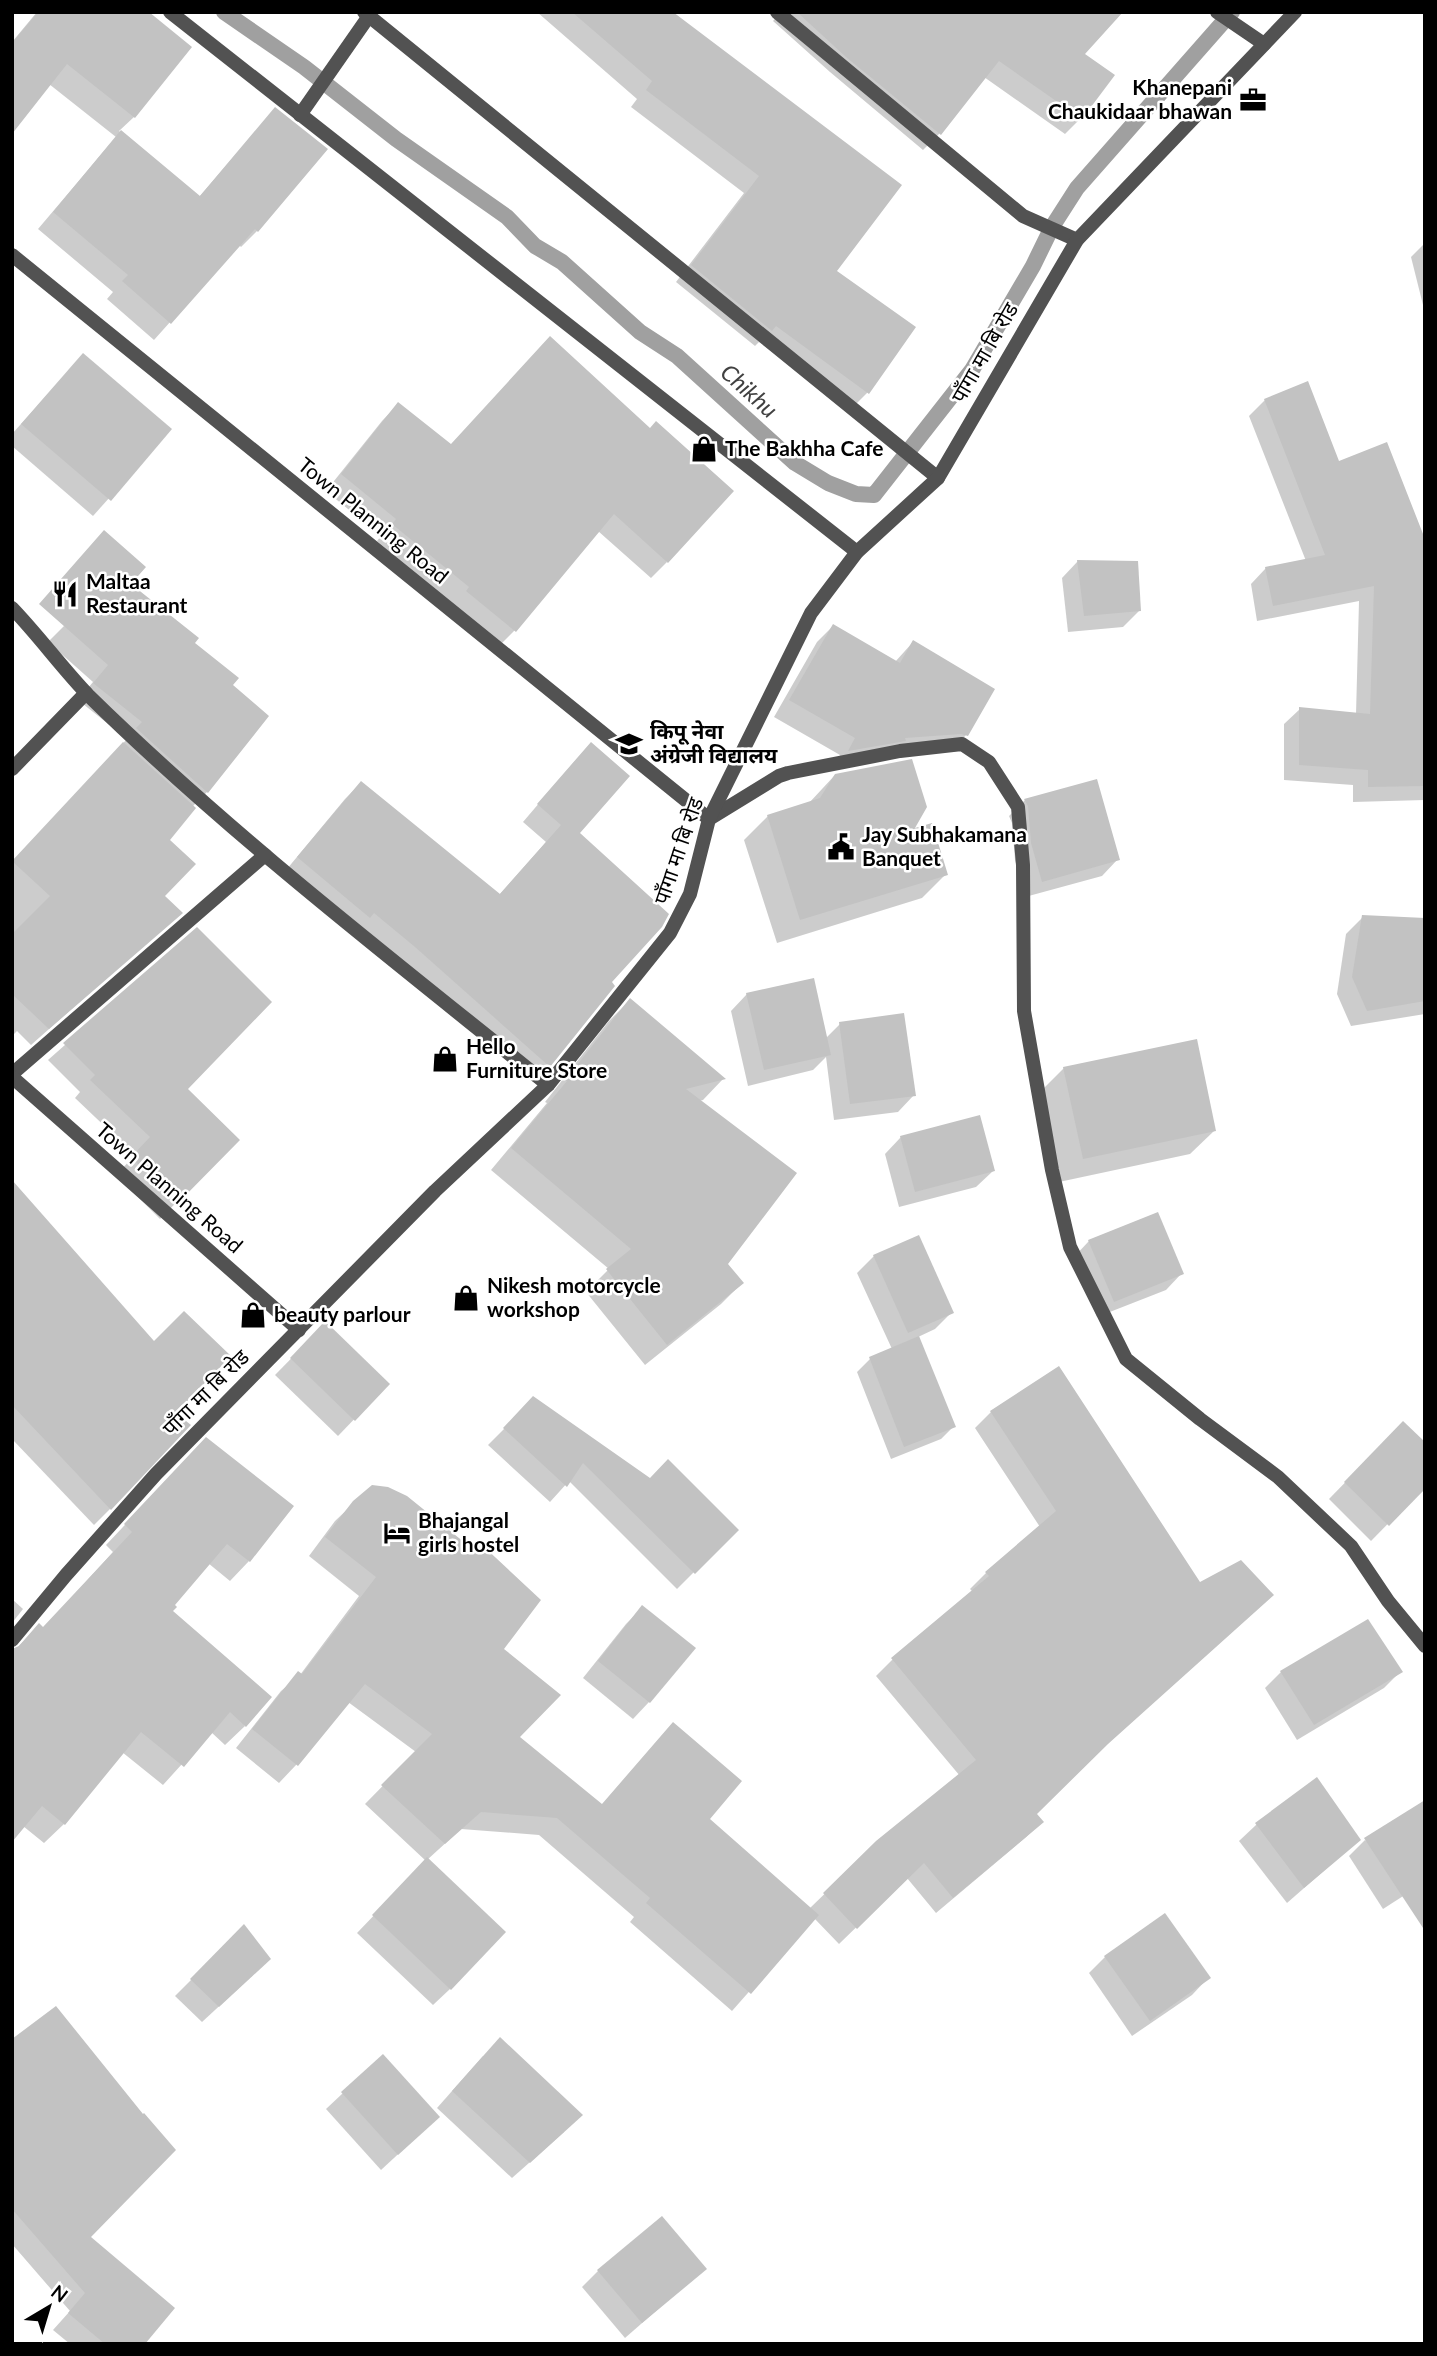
<svg xmlns="http://www.w3.org/2000/svg" width="1437" height="2356" viewBox="0 0 1437 2356" font-family="Lato,'Noto Sans Devanagari',sans-serif">
  <rect width="100%" height="100%" fill="#fff"/>
  <g fill="#0003">
    <polygon points="37,12 146,12 189,47 134,117 119,131 199,197 275,109 257,231 241,247 239,245 154,340 107,299 113,292 38,229 116,137 49,84 12,131 12,42"/>
    <polygon points="537,12 670,12 835,272 914,328 867,393 851,409 759,342 755,346 676,282 744,193 631,107 637,99"/>
    <polygon points="777,12 1119,12 1082,55 1081,118 1065,134 984,77 939,134 923,150 830,72 773,21 779,14"/>
    <polygon points="1425,243 1425,313 1411,257"/>
    <polygon points="83,355 170,430 93,516 12,446 12,434"/>
    <polygon points="534,355 667,562 651,578 598,531 514,631 498,647 377,541 381,536 326,491 382,421 398,404 450,446"/>
    <polygon points="1265,400 1338,463 1425,544 1425,800 1353,802 1353,785 1284,780 1284,724 1300,709 1356,714 1359,601 1257,621 1251,584 1266,568 1306,561 1249,416"/>
    <polygon points="1078,561 1139,611 1123,627 1068,632 1062,578"/>
    <polygon points="64,626 192,643 230,686 267,717 207,792 192,807 168,840 163,897 180,913 31,1045 17,1031 12,1036 12,863 127,739 78,700 93,682 48,642"/>
    <polygon points="833,626 895,662 913,642 966,735 950,752 944,750 834,766 840,755 774,717 817,642"/>
    <polygon points="575,761 578,833 609,982 549,1065 533,1082 282,875 345,799 361,783 499,895 546,842 523,822"/>
    <polygon points="835,775 911,831 946,874 922,898 777,943 744,840 768,816 809,803"/>
    <polygon points="1025,800 1118,859 1102,876 1025,897 1015,860 1012,823 1009,816"/>
    <polygon points="1363,917 1425,920 1425,1014 1351,1026 1337,994 1346,934"/>
    <polygon points="196,929 186,1089 238,1140 160,1219 116,1175 135,1155 75,1098 80,1092 48,1060"/>
    <polygon points="747,994 826,1038 840,1024 914,1095 898,1112 834,1120 826,1057 813,1070 748,1086 731,1011"/>
    <polygon points="630,1000 723,1079 703,1100 699,1101 726,1264 742,1283 721,1304 645,1365 586,1292 609,1269 491,1170 547,1103 545,1102 609,1021"/>
    <polygon points="1064,1068 1214,1131 1190,1154 1059,1182 1040,1092"/>
    <polygon points="901,1137 993,1171 976,1187 899,1207 885,1154"/>
    <polygon points="12,1183 174,1413 110,1509 94,1525 12,1439"/>
    <polygon points="1089,1241 1182,1273 1166,1290 1097,1317 1073,1258"/>
    <polygon points="874,1256 952,1312 935,1329 918,1337 954,1426 941,1439 891,1459 857,1372 870,1359 892,1349 857,1273"/>
    <polygon points="325,1324 388,1384 338,1436 275,1375"/>
    <polygon points="1059,1368 1089,1761 1035,1814 1042,1822 1025,1838 936,1913 907,1878 839,1944 814,1918 732,2011 630,1922 634,1917 539,1835 461,1829 427,1860 450,1989 433,2005 357,1933 426,1861 365,1804 416,1752 348,1702 296,1765 279,1783 236,1748 281,1691 300,1675 359,1596 309,1556 335,1521 354,1503 501,1649 518,1737 601,1805 707,1819 809,1909 877,1843 960,1776 876,1676 892,1660 973,1592 970,1589 986,1573 1040,1527 975,1428 991,1412"/>
    <polygon points="534,1399 650,1480 736,1530 677,1589 569,1481 550,1502 488,1445"/>
    <polygon points="1403,1423 1425,1486 1371,1541 1329,1499"/>
    <polygon points="187,1459 249,1561 230,1581 208,1563 172,1605 171,1611 245,1726 225,1745 211,1732 163,1785 122,1752 64,1824 44,1843 23,1826 15,1650 39,1625 43,1629 113,1552 106,1545"/>
    <polygon points="12,1599 23,1609 12,1623"/>
    <polygon points="643,1607 649,1702 633,1719 583,1678 626,1624"/>
    <polygon points="1281,1672 1400,1672 1384,1688 1297,1740 1265,1688"/>
    <polygon points="1316,1780 1359,1840 1287,1903 1239,1841 1256,1825"/>
    <polygon points="1365,1840 1425,1882 1383,1909 1349,1856"/>
    <polygon points="244,1927 253,1975 202,2022 175,1996"/>
    <polygon points="1105,1957 1208,1978 1192,1995 1132,2036 1089,1973"/>
    <polygon points="12,2041 89,2237 143,2344 70,2344 53,2330 70,2311 12,2244"/>
    <polygon points="483,2056 564,2132 512,2178 437,2108"/>
    <polygon points="343,2093 421,2133 381,2170 326,2109"/>
    <polygon points="704,2269 625,2338 582,2287 598,2271"/>
  </g>
  <g fill="none" stroke-linecap="round" stroke-linejoin="round">
    <polyline stroke="#a0a0a0" stroke-width="16" points="224,12 304,67 396,139 507,217 535,246 562,262 640,332 677,356 795,463 828,483 856,494 874,495 972,370 1033,266 1052,227 1077,188 1232,12"/>
  </g>
  <g fill="#c2c2c2">
    <polygon points="38,12 149,12 192,47 135,118 67,64 12,134 12,43"/>
    <polygon points="572,12 673,12 902,185 837,271 916,327 869,394 776,326 772,331 691,265 759,176 646,90 652,81"/>
    <polygon points="797,12 1123,12 1085,54 1115,75 1082,119 999,61 941,135 846,57"/>
    <polygon points="275,107 328,149 258,232 255,229 171,324 122,281 128,275 53,212 121,130 200,196"/>
    <polygon points="550,336 650,428 656,421 734,491 668,563 614,514 516,632 466,591 469,587 392,524 396,519 341,474 398,402 451,444"/>
    <polygon points="83,353 172,429 111,501 21,424"/>
    <polygon points="1308,381 1339,461 1387,442 1425,539 1425,786 1368,787 1368,770 1299,765 1299,707 1370,714 1374,586 1273,606 1265,567 1325,555 1264,399"/>
    <polygon points="104,530 146,567 131,584 199,638 195,643 239,678 233,685 269,716 208,793 136,728 142,722 93,683 108,665 39,604"/>
    <polygon points="1077,560 1138,561 1141,611 1084,616"/>
    <polygon points="833,624 900,663 913,640 995,689 968,736 961,734 905,738 906,741 848,751 855,738 789,700"/>
    <polygon points="123,742 196,808 170,840 196,864 165,896 183,913 49,1029 12,994 12,934 50,896 12,861"/>
    <polygon points="591,742 630,776 580,833 669,914 662,927 612,982 615,986 550,1067 415,947 374,913 370,918 297,857 361,781 500,894 561,825 537,804"/>
    <polygon points="912,759 927,807 915,828 932,823 948,875 800,920 767,815 820,798 835,774"/>
    <polygon points="1097,779 1120,860 1042,882 1031,843 1028,806 1024,799"/>
    <polygon points="1362,915 1425,918 1425,1001 1367,1011 1352,977"/>
    <polygon points="197,927 272,1002 188,1089 240,1140 177,1204 131,1157 150,1137 90,1080 95,1075 63,1043"/>
    <polygon points="814,978 831,1055 764,1070 746,993"/>
    <polygon points="630,998 726,1079 686,1089 797,1173 728,1264 744,1283 667,1345 606,1269 631,1249 511,1148 567,1081 565,1080"/>
    <polygon points="904,1013 916,1096 850,1104 839,1022"/>
    <polygon points="1197,1039 1216,1131 1083,1159 1063,1067"/>
    <polygon points="980,1115 995,1171 915,1192 900,1136"/>
    <polygon points="12,1180 154,1341 184,1311 231,1356 176,1413 191,1425 111,1510 12,1405"/>
    <polygon points="1158,1212 1184,1274 1114,1302 1088,1240"/>
    <polygon points="919,1235 954,1313 908,1333 873,1255"/>
    <polygon points="325,1321 390,1384 355,1421 290,1358"/>
    <polygon points="919,1336 956,1427 904,1447 869,1357"/>
    <polygon points="1059,1366 1200,1582 1241,1560 1274,1595 1108,1744 1037,1814 1044,1822 953,1898 924,1863 857,1929 823,1893 876,1841 976,1760 891,1658 989,1576 985,1572 1056,1511 990,1411"/>
    <polygon points="533,1396 650,1478 668,1459 739,1530 695,1574 583,1463 567,1487 503,1428"/>
    <polygon points="1403,1421 1425,1442 1425,1489 1389,1526 1344,1482"/>
    <polygon points="206,1437 294,1506 250,1562 227,1544 175,1605 177,1607 173,1611 272,1697 246,1727 230,1712 184,1767 141,1732 65,1825 42,1806 12,1842 12,1649 19,1646 39,1623 43,1627 132,1532 124,1524"/>
    <polygon points="372,1485 388,1487 407,1496 475,1551 481,1544 541,1600 504,1649 561,1695 520,1737 602,1804 673,1722 742,1781 710,1819 819,1915 751,1994 646,1903 650,1898 557,1818 481,1812 445,1844 381,1785 432,1734 365,1684 298,1766 252,1729 298,1671 302,1674 376,1577 325,1537 353,1501"/>
    <polygon points="642,1605 696,1648 650,1703 598,1661"/>
    <polygon points="1368,1619 1403,1672 1314,1725 1280,1671"/>
    <polygon points="1317,1777 1361,1840 1304,1888 1255,1823"/>
    <polygon points="1425,1800 1425,1931 1364,1838"/>
    <polygon points="427,1857 506,1932 451,1990 372,1915"/>
    <polygon points="1165,1913 1211,1978 1150,2021 1104,1956"/>
    <polygon points="244,1924 271,1959 219,2007 190,1979"/>
    <polygon points="56,2006 143,2114 144,2113 176,2150 91,2237 175,2308 145,2344 105,2344 68,2313 85,2293 12,2209 12,2039"/>
    <polygon points="500,2037 583,2115 530,2163 452,2091"/>
    <polygon points="383,2054 440,2117 398,2155 341,2092"/>
    <polygon points="662,2216 707,2269 642,2323 597,2270"/>
  </g>
  <g fill="none" stroke-linecap="round" stroke-linejoin="round">
    <g stroke="#525252" stroke-width="14">
      <polyline points="170,12 857,552"/>
      <polyline points="364,12 938,478"/>
      <polyline points="777,12 1023,216 1077,240"/>
      <polyline points="1217,12 1264,44"/>
      <polyline points="300,115 369,16"/>
      <polyline points="12,255 709,819 779,776 788,773 900,751 962,744 989,762 1018,807 1023,865 1024,1011 1052,1170 1070,1247 1126,1359 1200,1419 1278,1477 1351,1546 1388,1601 1425,1646"/>
      <path d="M12,608C39,636 62,668 89,696C232,836 392,959 548,1085"/>
      <polyline points="12,769 86,693"/>
      <polyline points="12,1074 265,855"/>
      <polyline points="12,1077 299,1330"/>
      <polyline points="12,1640 66,1575 156,1474 435,1191 548,1085 670,933 690,894 709,819 811,613 857,552 938,478 1077,240 1295,12"/>
    </g>
  </g>
  <defs>
    <g id="office-bare" transform="scale(2.1)"><path d="M-6-3h4V-5.5h4V-3h4V5H-6ZM-1-4.5V-3h2v-1.5ZM-6 0V1H6V0Z" fill="#000" stroke="#fff" stroke-width="2.5" paint-order="stroke"/></g>
    <g id="shop-bare" transform="scale(2.1)"><path d="M-5-2.5h2.3a2.7 3.5 0 0 1 5.4 0H5L5.5 6h-11ZM-1.5-2.5h3a1.5 2.3 0 0 0-3 0Z" fill="#000" stroke="#fff" stroke-width="2.5" paint-order="stroke"/></g>
    <g id="restaurant-bare" transform="scale(2.1)"><path d="M-5-6h1v4h1v-4h1v4h1v-4h1v5L-1.5 .5V6h-2V.5L-5-1ZM5-6V6H3V1.5H1.5Q1.5-4 5-6Z" fill="#000" stroke="#fff" stroke-width="2.5" paint-order="stroke"/></g>
    <g id="school-bare" transform="scale(2.1)"><path d="M0-5L7-2L0 1L-7-2ZM-4 1L0 2.5L4 1V4Q0 6-4 4Z" fill="#000" stroke="#fff" stroke-width="2.5" paint-order="stroke"/></g>
    <g id="civic-bare" transform="scale(2.1)"><path d="M-.6-6.5H3V-4.5H.6V-3L4-1V1h2V6H-6V1h2V-1L-.6-3ZM-1.2 2.5V6h2.4V2.5Z" fill="#000" stroke="#fff" stroke-width="2.5" paint-order="stroke"/></g>
    <g id="hotel-bare" transform="scale(2.1)"><path d="M-6-4.5h1.5V1H6V5H4.5V3h-9V5H-6ZM-4 0a1.8 1.8 0 1 1 3.6 0ZM.5 0V-2.5h3Q6-2.5 6 0Z" fill="#000" stroke="#fff" stroke-width="2.5" paint-order="stroke"/></g>
  </defs>
  <g fill-rule="evenodd">
    <use href="#office-bare" x="1253" y="100"/>
    <use href="#shop-bare" x="704" y="449"/>
    <use href="#restaurant-bare" x="65" y="594"/>
    <use href="#school-bare" x="629" y="744"/>
    <use href="#civic-bare" x="841" y="847"/>
    <use href="#shop-bare" x="445" y="1059"/>
    <use href="#shop-bare" x="466" y="1298"/>
    <use href="#shop-bare" x="253" y="1315"/>
    <use href="#hotel-bare" x="397" y="1533"/>
  </g>
  <g text-anchor="middle" stroke-width="5" stroke-linejoin="round" paint-order="stroke">
    <g font-size="21" font-weight="bold" fill="#000" stroke="#fff" text-anchor="start">
      <text x="1232" y="95" text-anchor="end">Khanepani<tspan x="1232" dy="24">Chaukidaar bhawan</tspan></text>
      <text x="725" y="456">The Bakhha Cafe</text>
      <text x="86" y="589">Maltaa<tspan x="86" dy="24">Restaurant</tspan></text>
      <text x="650" y="739">किपू नेवा<tspan x="650" dy="24">अंग्रेजी विद्यालय</tspan></text>
      <text x="862" y="842">Jay Subhakamana<tspan x="862" dy="24">Banquet</tspan></text>
      <text x="466" y="1054">Hello<tspan x="466" dy="24">Furniture Store</tspan></text>
      <text x="487" y="1293">Nikesh motorcycle<tspan x="487" dy="24">workshop</tspan></text>
      <text x="274" y="1322">beauty parlour</text>
      <text x="418" y="1528">Bhajangal<tspan x="418" dy="24">girls hostel</tspan></text>
    </g>
    <g font-size="21" fill="#000" stroke="#fff">
      <text transform="translate(985 353) rotate(-60)" y="7">पाँगा मा बि रोड</text>
      <text transform="translate(373 521) rotate(39)" y="7">Town Planning Road</text>
      <text transform="translate(679 851) rotate(-71)" y="7">पाँगा मा बि रोड</text>
      <text transform="translate(169 1188) rotate(41)" y="7">Town Planning Road</text>
      <text transform="translate(206 1393) rotate(-45)" y="7">पाँगा मा बि रोड</text>
    </g>
    <g font-size="23" font-style="italic" fill="#414141" stroke="#fff">
      <text transform="translate(749 391) rotate(42)" y="8">Chikhu</text>
    </g>
  </g>
  <rect width="1437" height="2356" fill="none" stroke="#000000" stroke-width="28"/>
  <g transform="translate(49 2307) rotate(38)" stroke="#ffffff" stroke-width="5" paint-order="stroke">
  <path d="M0-5L12 26L0 18L-12 26Z" fill="#000000"/>
  <text y="-10" font-size="19" font-weight="bold" text-anchor="middle" fill="#000000">N</text>
  </g>
</svg>
